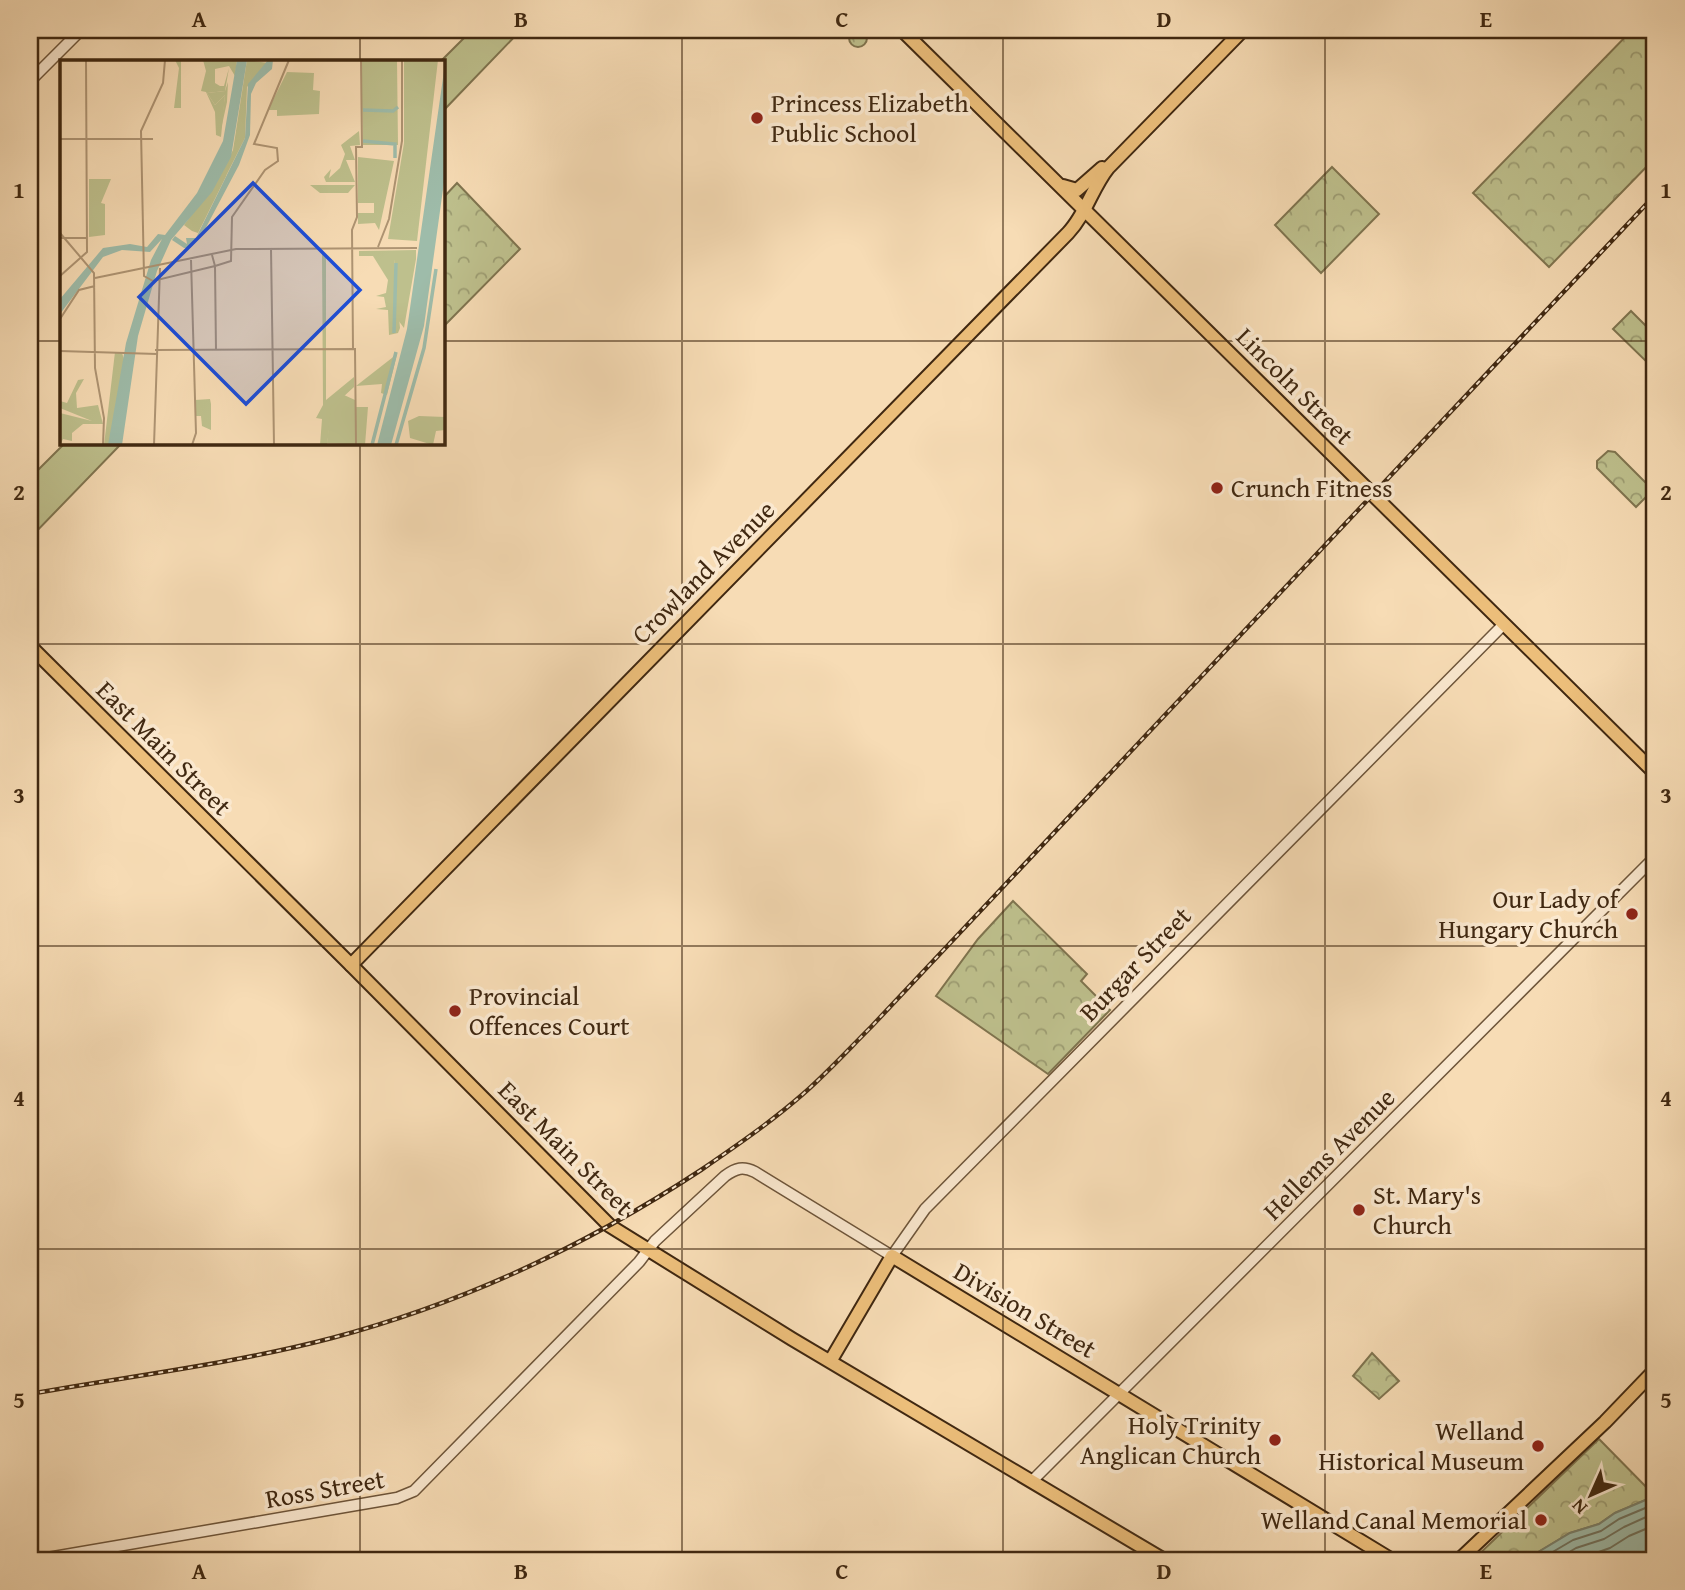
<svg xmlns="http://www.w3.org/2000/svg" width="1685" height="1590" viewBox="0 0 1685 1590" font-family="'Gentium Book Plus',serif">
  <defs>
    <pattern id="park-crowns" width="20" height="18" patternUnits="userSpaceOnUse" patternTransform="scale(1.75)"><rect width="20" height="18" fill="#bec08d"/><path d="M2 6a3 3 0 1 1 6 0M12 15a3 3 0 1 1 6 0" fill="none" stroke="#9c9c72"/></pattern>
  </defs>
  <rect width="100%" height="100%" fill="#f7dcb5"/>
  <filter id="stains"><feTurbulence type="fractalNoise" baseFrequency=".00286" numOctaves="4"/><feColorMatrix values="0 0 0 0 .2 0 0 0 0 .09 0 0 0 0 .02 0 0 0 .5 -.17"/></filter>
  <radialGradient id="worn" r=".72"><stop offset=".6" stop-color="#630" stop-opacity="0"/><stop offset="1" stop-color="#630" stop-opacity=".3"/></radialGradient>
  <g fill="#bec08d" stroke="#7f744f" stroke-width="2">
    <polygon points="472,30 521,30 443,111 441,61"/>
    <polygon points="65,443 122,443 30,538 30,478"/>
  </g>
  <g fill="url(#park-crowns)" stroke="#7f744f" stroke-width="2">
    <circle cx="858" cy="38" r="9"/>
    <polygon points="1632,30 1655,30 1655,158 1549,267 1473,193"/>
    <polygon points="1332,167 1379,214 1321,273 1275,225"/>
    <polygon points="457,183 520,249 443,327 443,198"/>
    <polygon points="1631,311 1655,335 1655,370 1613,329"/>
    <polygon points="1608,451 1615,452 1653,490 1636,507 1597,468 1597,461"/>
    <polygon points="1013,901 1087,974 1081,981 1110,1010 1048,1074 936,996 978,939"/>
    <polygon points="1372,1353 1399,1381 1379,1399 1353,1376"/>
    <polygon points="1599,1439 1655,1496 1615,1513 1599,1524 1570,1533 1525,1560 1473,1560"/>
  </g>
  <polygon fill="#9ebcaa" stroke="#78816d" stroke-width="2" points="1655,1496 1655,1560 1525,1560 1570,1533 1599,1524 1615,1513"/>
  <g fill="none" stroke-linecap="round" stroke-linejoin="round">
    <g stroke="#6f725e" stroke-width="2">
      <polyline points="1539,1560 1573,1540 1601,1531 1619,1519 1655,1504"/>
      <polyline points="1556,1560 1576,1548 1604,1539 1624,1527 1655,1513"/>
      <polyline points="1576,1560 1610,1548 1629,1536 1655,1525"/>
    </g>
    <g stroke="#6e553a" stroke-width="13">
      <g id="minor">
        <polyline points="30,81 81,30"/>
        <polyline points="1032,1481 1655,857"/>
        <path d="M36,1560L397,1498L414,1491L639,1262L655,1241L725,1176C736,1168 743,1166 755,1172L892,1256L925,1209L1504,624"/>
      </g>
    </g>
    <g stroke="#402811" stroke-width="16">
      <g id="major">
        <polyline points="902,30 1655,773"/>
        <polyline points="1063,186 1077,190 1102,168"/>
        <polyline points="30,646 351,965 610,1226 792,1339 1164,1560"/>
        <path d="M351,965L1068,233C1086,214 1092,188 1108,168L1243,30"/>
        <polyline points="831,1360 892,1256 1392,1560"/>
        <polyline points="1459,1560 1605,1422 1655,1370"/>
      </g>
    </g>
    <use href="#minor" stroke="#fae8cf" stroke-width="10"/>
    <use href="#major" stroke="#ecbe7a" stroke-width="12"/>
    <g stroke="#402811" stroke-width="4.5">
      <path id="rail" d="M30,1394C130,1376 233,1364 332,1338C464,1303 587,1245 701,1170C736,1146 771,1122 803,1094C827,1073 848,1050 871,1027L1655,195"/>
    </g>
    <use href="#rail" stroke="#fae8cf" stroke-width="2" stroke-dasharray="5" stroke-linecap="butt"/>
  </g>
  <path fill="none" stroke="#402811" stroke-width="2" stroke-opacity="0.55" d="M360,30V61M682,30V1560M1003,30V1560M1325,30V1560M30,341H61M443,341H1655M360,443V1560M30,644H1655M30,946H1655M30,1249H1655"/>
  <g fill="#8f2418" stroke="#fae8cf" stroke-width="2.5">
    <circle cx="757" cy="118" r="7"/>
    <circle cx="1217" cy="488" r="7"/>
    <circle cx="1632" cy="914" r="7"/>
    <circle cx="455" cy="1011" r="7"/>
    <circle cx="1359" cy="1210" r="7"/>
    <circle cx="1275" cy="1440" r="7"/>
    <circle cx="1538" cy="1446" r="7"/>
    <circle cx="1541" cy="1520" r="7"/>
  </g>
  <g text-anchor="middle" stroke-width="7" stroke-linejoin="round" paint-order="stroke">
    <g font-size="26" fill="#402811" stroke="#fae8cf" text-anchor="start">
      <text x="771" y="112">Princess Elizabeth<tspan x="771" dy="30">Public School</tspan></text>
      <text x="1231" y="497">Crunch Fitness</text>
      <text x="1618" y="908" text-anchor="end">Our Lady of<tspan x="1618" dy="30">Hungary Church</tspan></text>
      <text x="469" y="1005">Provincial<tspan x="469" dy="30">Offences Court</tspan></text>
      <text x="1373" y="1204">St. Mary's<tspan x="1373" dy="30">Church</tspan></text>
      <text x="1261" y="1434" text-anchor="end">Holy Trinity<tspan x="1261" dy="30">Anglican Church</tspan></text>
      <text x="1524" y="1440" text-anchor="end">Welland<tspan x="1524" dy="30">Historical Museum</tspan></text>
      <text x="1527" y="1529" text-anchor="end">Welland Canal Memorial</text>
    </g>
    <g font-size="26" fill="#402811" stroke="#fae8cf">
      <text transform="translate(1295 386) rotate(45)" y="9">Lincoln Street</text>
      <text transform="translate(703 572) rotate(-45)" y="9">Crowland Avenue</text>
      <text transform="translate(164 748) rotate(45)" y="9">East Main Street</text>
      <text transform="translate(1135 964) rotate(-46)" y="9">Burgar Street</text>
      <text transform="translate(566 1148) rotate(45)" y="9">East Main Street</text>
      <text transform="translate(1329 1154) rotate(-45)" y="9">Hellems Avenue</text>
      <text transform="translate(1025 1310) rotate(31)" y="9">Division Street</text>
      <text transform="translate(325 1489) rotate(-10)" y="9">Ross Street</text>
    </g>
  </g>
  <g transform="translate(60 60)">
    <rect width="385" height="385" fill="#f7dcb5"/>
    <path d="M143,0H177L175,16L169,6L155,9V23L160,26H164L169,8L165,31L147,33L155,45L165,35L161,77L156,75L155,52L146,32L141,31L146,11ZM301,0H337L338,85H303ZM344,0H378L357,181L328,179L344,83ZM262,194H266V340L294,317V327L282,338L270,362L267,385H260L262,359L256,358L263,345ZM334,199H356L344,268L338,260Z" fill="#bec08d"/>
    <path d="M115,0H121V48H114L119,8ZM187,0L208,3L187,27L185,78L141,166L142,149L173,90ZM168,22L167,42L160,74L165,35L155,45L147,33L165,31ZM299,71L300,85L290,86L295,100H286L295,122H266L264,117L271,109L269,118L280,108L285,94L281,85ZM298,97L334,101L319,170L315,163L298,164V153H314V143H298ZM250,125H295L288,133H260ZM356,190V199L334,200L340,268L338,273L329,275L328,250L316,249L326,247L324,237L316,236L326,233L328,220L313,196H299V191ZM337,294L327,335L321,333L322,324L296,326ZM24,319L16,333L17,348L38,345L43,364H23L12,373V381L3,379L0,385V353L32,361L0,348V341L7,343L18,320ZM359,356L385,357V370L376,371L373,385L350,378L348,361Z" fill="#bec08d"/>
    <path d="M227,12L254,13L253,30L260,31L259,54L217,56V50H208ZM164,112L166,116L138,173L132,171L124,165ZM29,119H51L41,143L45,144V175L29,177ZM55,292L62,293L65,302L49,385H44ZM284,335L295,340V347H308L305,385L267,383L271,347ZM150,339L151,344V370L142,366L141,356H136L135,340Z" fill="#bec08d"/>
    <path d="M177,0H187L171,97L152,132L111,180L97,211L78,276L62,385H48L66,283L91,200L102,179L90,192L62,190L43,197L0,254V239L43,188L70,184L87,187L98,174L105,175L137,133L163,81ZM208,0H213L212,9L196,23L191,34L190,75L179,105L142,175L130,188H124L112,180L115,176L127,184L126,178H136L185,78L188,24ZM385,4V115L364,266L331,385H317L347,269Z" fill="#9ebcaa"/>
    <path fill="none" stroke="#9ebcaa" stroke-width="3.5" d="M303,50L333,51L338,47M303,81L335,84V98M334,273L336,203M312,385L336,292M336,385L364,288L376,209"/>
    <path fill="none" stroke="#ae9473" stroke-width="2" d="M105,0L103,23L81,71L84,216L93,221L155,206L152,195M0,79H93M0,173L34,213L35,308L44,358L43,385M0,178H27M318,187L329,159L342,81V0M211,189L214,385M131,200L136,373L132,385M0,216L27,192L26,0M35,218L176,189L357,188M0,259L19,230L35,226M293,289L292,170L297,157L296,87H302L301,0M95,290L295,289L296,385M156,290L155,206L171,201L172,157L205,110L218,101L217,88L194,84L229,0M0,291L97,294M94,385L100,208"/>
    <path fill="#1d4ed8" fill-opacity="0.15" stroke="#1d4ed8" stroke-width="3.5" d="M193,123L300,230L186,344L79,237Z"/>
    <rect width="385" height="385" fill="none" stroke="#402811" stroke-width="3.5"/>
  </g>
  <rect width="1685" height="1590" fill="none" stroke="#f7dcb5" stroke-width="77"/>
  <g transform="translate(1591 1495) rotate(225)" stroke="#fae8cf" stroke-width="5" paint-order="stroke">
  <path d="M0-5L12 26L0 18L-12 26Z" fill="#402811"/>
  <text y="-10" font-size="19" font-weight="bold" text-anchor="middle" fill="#402811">N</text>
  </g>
  <rect x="38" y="38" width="1608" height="1514" fill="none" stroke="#402811" stroke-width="2.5"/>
  <g font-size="23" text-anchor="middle" font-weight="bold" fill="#402811">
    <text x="199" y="27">A</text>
    <text x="521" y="27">B</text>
    <text x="842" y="27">C</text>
    <text x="1164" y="27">D</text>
    <text x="1486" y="27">E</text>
    <text x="19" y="198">1</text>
    <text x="1666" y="198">1</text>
    <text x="19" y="500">2</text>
    <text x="1666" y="500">2</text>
    <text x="19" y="803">3</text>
    <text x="1666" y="803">3</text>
    <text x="19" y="1106">4</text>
    <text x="1666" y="1106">4</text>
    <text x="19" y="1408">5</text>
    <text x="1666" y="1408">5</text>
    <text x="199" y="1579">A</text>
    <text x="521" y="1579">B</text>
    <text x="842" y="1579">C</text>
    <text x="1164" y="1579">D</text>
    <text x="1486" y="1579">E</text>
  </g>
  <rect width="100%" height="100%" filter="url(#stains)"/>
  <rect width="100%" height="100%" fill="url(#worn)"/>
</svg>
